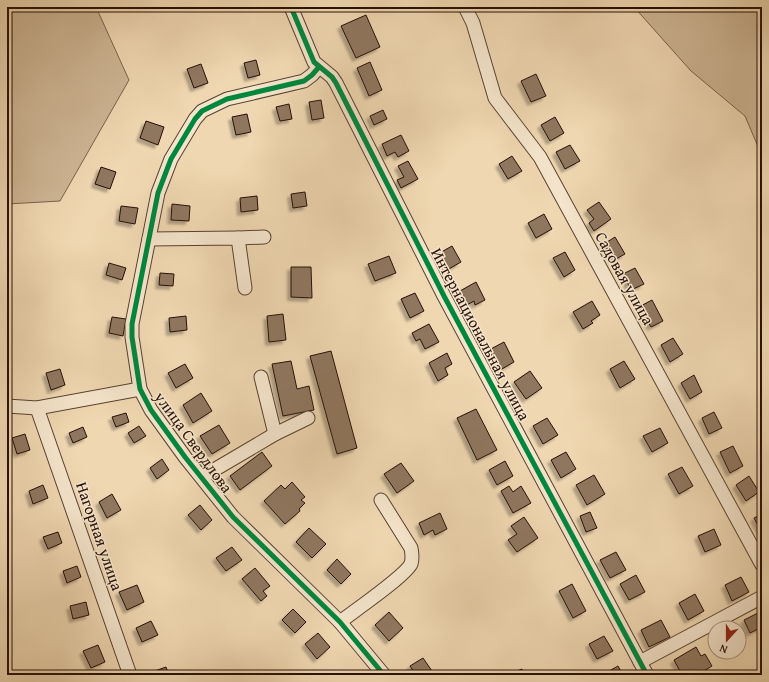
<svg xmlns="http://www.w3.org/2000/svg" width="769" height="682" viewBox="0 0 769 682" font-family="'Gentium Book Plus',serif">
  <defs>
    <filter id="shadow"><feDropShadow dx="-3.5" dy="3.5" stdDeviation="1" flood-color="#0004"/></filter>
  </defs>
  <rect width="100%" height="100%" fill="#efd7b1"/>
  <filter id="stains"><feTurbulence type="fractalNoise" baseFrequency=".005" numOctaves="4"/><feColorMatrix values="0 0 0 0 .2 0 0 0 0 .09 0 0 0 0 .02 0 0 0 .5 -.17"/></filter>
  <radialGradient id="worn" r=".72"><stop offset=".6" stop-color="#630" stop-opacity="0"/><stop offset="1" stop-color="#630" stop-opacity=".3"/></radialGradient>
  <g fill="#cdb594" stroke="#7a624d">
    <polygon points="7,7 96,7 129,80 60,201 7,204"/>
    <polygon points="634,7 762,7 762,156 745,116 691,71"/>
  </g>
  <g fill="#8f775f" stroke="#271006" filter="url(#shadow)">
    <polygon points="366,15 380,47 356,58 341,26"/>
    <polygon points="256,60 260,75 248,78 244,63"/>
    <polygon points="370,62 382,90 369,96 357,68"/>
    <polygon points="201,64 208,83 194,88 187,69"/>
    <polygon points="536,74 546,96 531,102 521,81"/>
    <polygon points="321,100 324,118 312,120 309,102"/>
    <polygon points="289,104 292,119 280,121 276,107"/>
    <polygon points="383,110 387,119 374,125 370,116"/>
    <polygon points="247,114 251,132 236,135 232,117"/>
    <polygon points="555,117 564,133 550,141 541,125"/>
    <polygon points="146,121 164,127 158,145 140,138"/>
    <polygon points="401,135 409,151 398,157 395,152 387,156 382,144"/>
    <polygon points="570,145 580,161 565,169 556,152"/>
    <polygon points="512,156 522,171 508,179 499,164"/>
    <polygon points="408,161 418,179 401,188 397,180 404,177 398,166"/>
    <polygon points="101,167 116,172 110,189 95,184"/>
    <polygon points="305,192 307,206 293,208 291,194"/>
    <polygon points="257,196 258,210 241,212 240,198"/>
    <polygon points="599,202 611,219 594,231 589,223 594,219 587,210"/>
    <polygon points="172,204 190,206 189,221 171,220"/>
    <polygon points="121,206 138,208 135,224 119,221"/>
    <polygon points="544,214 552,229 536,238 528,223"/>
    <polygon points="615,237 625,254 614,260 604,244"/>
    <polygon points="452,246 461,262 447,270 438,254"/>
    <polygon points="565,252 575,270 564,277 553,258"/>
    <polygon points="389,256 396,273 375,281 368,264"/>
    <polygon points="109,263 126,268 122,280 106,275"/>
    <polygon points="291,267 311,267 312,298 291,297"/>
    <polygon points="635,268 644,284 631,290 623,274"/>
    <polygon points="160,273 174,274 173,286 159,285"/>
    <polygon points="476,282 485,300 475,305 474,301 467,305 460,291"/>
    <polygon points="415,293 424,311 410,318 401,299"/>
    <polygon points="652,300 663,321 651,327 639,307"/>
    <polygon points="592,301 600,315 591,321 593,323 583,329 573,312"/>
    <polygon points="283,314 286,340 269,342 267,316"/>
    <polygon points="186,316 187,330 170,332 169,318"/>
    <polygon points="112,317 126,319 123,336 109,333"/>
    <polygon points="429,324 439,342 425,349 420,339 416,341 412,333"/>
    <polygon points="673,338 683,354 670,362 661,345"/>
    <polygon points="504,342 514,362 500,370 489,350"/>
    <polygon points="331,351 357,448 337,454 310,356"/>
    <polygon points="447,353 452,364 445,368 448,375 438,381 429,363"/>
    <polygon points="291,361 297,389 309,386 314,410 283,416 272,364"/>
    <polygon points="624,361 635,379 620,388 610,369"/>
    <polygon points="185,364 193,378 176,388 168,373"/>
    <polygon points="60,369 65,385 51,390 46,373"/>
    <polygon points="530,371 542,388 526,399 514,382"/>
    <polygon points="694,375 702,392 690,399 681,383"/>
    <polygon points="201,393 212,411 193,423 183,405"/>
    <polygon points="476,409 497,450 477,460 457,418"/>
    <polygon points="714,412 722,428 709,434 702,418"/>
    <polygon points="126,413 129,422 116,427 112,417"/>
    <polygon points="547,418 558,435 543,444 533,426"/>
    <polygon points="219,425 230,443 212,454 200,436"/>
    <polygon points="139,426 146,436 134,443 128,433"/>
    <polygon points="83,427 87,437 73,443 69,433"/>
    <polygon points="660,428 668,443 652,452 643,436"/>
    <polygon points="25,434 30,450 17,454 12,438"/>
    <polygon points="733,446 743,466 730,473 720,452"/>
    <polygon points="262,452 272,466 240,490 230,476"/>
    <polygon points="566,452 576,469 561,478 551,460"/>
    <polygon points="162,459 169,470 157,479 150,468"/>
    <polygon points="505,461 513,476 497,485 489,470"/>
    <polygon points="401,463 414,481 397,493 384,474"/>
    <polygon points="682,467 693,486 679,494 668,474"/>
    <polygon points="594,475 605,494 587,505 576,485"/>
    <polygon points="749,476 759,492 746,501 736,485"/>
    <polygon points="292,482 305,497 301,500 305,503 299,509 300,511 285,524 264,501 281,485 285,489"/>
    <polygon points="43,485 48,498 33,504 29,491"/>
    <polygon points="509,486 513,492 521,486 531,503 513,513 501,491"/>
    <polygon points="112,494 121,510 107,518 99,502"/>
    <polygon points="200,505 212,520 201,530 188,515"/>
    <polygon points="590,512 597,528 586,532 580,516"/>
    <polygon points="440,513 447,529 435,535 433,530 424,535 419,523"/>
    <polygon points="762,514 762,533 754,518"/>
    <polygon points="524,517 538,538 517,552 508,540 517,534 511,526"/>
    <polygon points="309,528 326,544 312,558 296,542"/>
    <polygon points="714,529 721,545 705,552 698,536"/>
    <polygon points="58,532 62,543 48,549 43,537"/>
    <polygon points="232,547 242,560 226,571 216,558"/>
    <polygon points="616,552 626,570 610,578 600,560"/>
    <polygon points="337,559 351,574 341,584 327,570"/>
    <polygon points="77,566 81,577 67,583 63,571"/>
    <polygon points="255,568 270,586 263,591 267,596 261,601 242,579"/>
    <polygon points="636,575 645,592 629,600 620,584"/>
    <polygon points="741,577 749,592 732,601 725,585"/>
    <polygon points="572,584 586,611 573,618 559,591"/>
    <polygon points="137,585 144,602 127,610 119,592"/>
    <polygon points="695,594 704,611 688,620 679,603"/>
    <polygon points="86,602 89,615 73,619 70,606"/>
    <polygon points="293,609 306,622 295,633 282,620"/>
    <polygon points="389,612 403,628 389,641 375,625"/>
    <polygon points="760,612 762,617 762,627 750,633 744,620"/>
    <polygon points="661,620 670,637 649,647 641,630"/>
    <polygon points="151,621 158,635 142,642 136,628"/>
    <polygon points="318,633 330,647 317,659 305,644"/>
    <polygon points="604,636 613,651 597,659 589,644"/>
    <polygon points="98,645 105,662 91,668 83,651"/>
    <polygon points="696,647 701,656 705,654 712,666 697,675 682,675 674,660"/>
    <polygon points="423,658 432,671 427,675 416,675 410,666"/>
    <polygon points="618,666 623,675 602,675"/>
    <polygon points="166,667 169,675 153,675 152,672"/>
    <polygon points="522,669 524,675 506,675"/>
  </g>
  <g fill="none" stroke-linecap="round" stroke-linejoin="round">
    <g stroke="#594231" stroke-width="15">
      <g id="minor">
        <polyline points="291,7 314,62 332,77 336,83 444,296 647,675"/>
        <polyline points="465,7 473,23 495,98 540,157 762,565"/>
        <polyline points="319,67 312,75 304,81 227,99 202,111 195,119 171,159 158,193 132,324 132,337 140,389 151,410 185,457 233,517 340,622 384,675"/>
        <polyline points="238,238 264,237"/>
        <polyline points="149,239 238,238 245,288"/>
        <polyline points="261,377 275,434"/>
        <polyline points="7,406 37,408 140,389"/>
        <polyline points="37,408 130,675"/>
        <polyline points="202,477 275,434 308,418"/>
        <path d="M340,622C354,611 404,577 411,564C413,558 412,554 411,548L381,500"/>
        <polyline points="640,662 762,597"/>
      </g>
    </g>
    <use href="#minor" stroke="#f5e5cc" stroke-width="13"/>
    <g stroke="#f5e5cc" stroke-width="8">
      <g id="cycleway">
        <polyline points="291,7 314,62 332,77 336,83 444,296 647,675"/>
        <polyline points="319,67 312,75 304,81 227,99 202,111 195,119 171,159 158,193 132,324 132,337 140,389 151,410 185,457 233,517 340,622 384,675"/>
      </g>
    </g>
    <use href="#cycleway" stroke="#00873e" stroke-width="5"/>
  </g>
  <g text-anchor="middle" stroke-width="3" stroke-linejoin="round" paint-order="stroke">
    <g font-size="16" fill="#271006" stroke="#f5e5cc">
      <text transform="translate(625 278) rotate(61)" y="6">Садовая улица</text>
      <text transform="translate(481 334) rotate(62)" y="6">Интернациональная улица</text>
      <text transform="translate(194 442) rotate(54)" y="6">улица Свердлова</text>
      <text transform="translate(100 536) rotate(71)" y="6">Нагорная улица</text>
    </g>
  </g>
  <rect width="769" height="682" fill="none" stroke="#efd7b1" stroke-width="24"/>
  <rect x="8" y="8" width="753" height="666" fill="none" stroke="#271006" stroke-width="2"/>
  <rect x="12" y="12" width="745" height="658" fill="none" stroke="#271006"/>
  <g transform="translate(727 640) rotate(201)"><circle r="19" fill="#f5e5cc" stroke="#a3907d"/>
  <path d="M0-3L7 15L0 10L-7 15Z" fill="#8f2418"/>
  <text y="-6" font-size="11" font-weight="bold" text-anchor="middle" fill="#271006">N</text>
  </g>
  <rect width="100%" height="100%" filter="url(#stains)"/>
  <rect width="100%" height="100%" fill="url(#worn)"/>
</svg>
